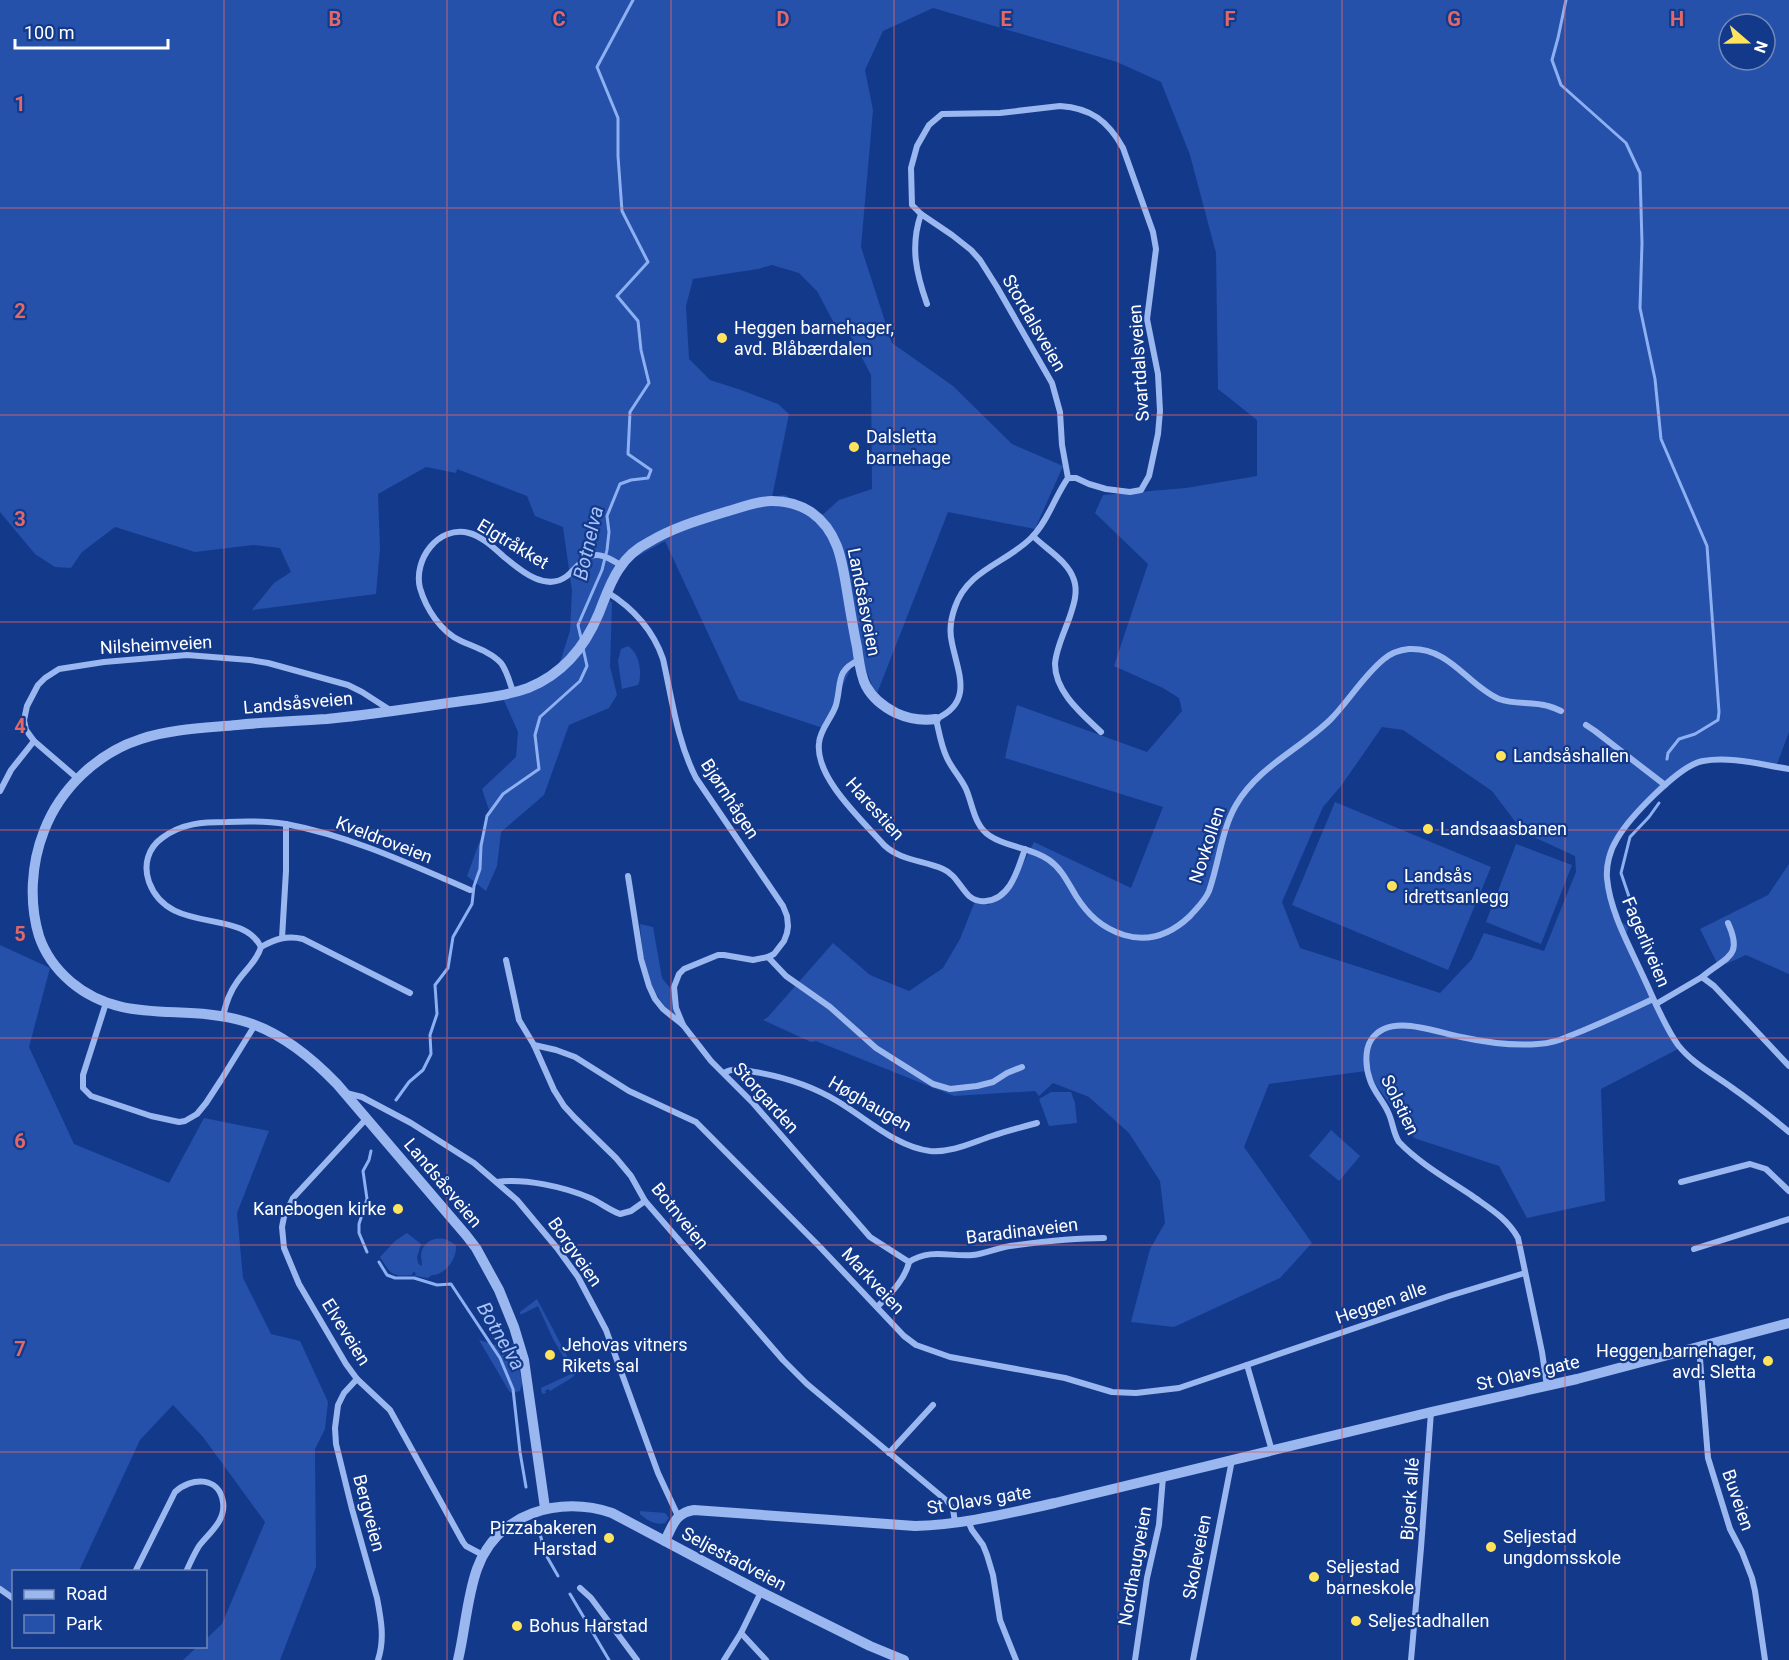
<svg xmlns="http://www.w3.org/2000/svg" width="1789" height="1660" viewBox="0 0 1789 1660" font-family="Roboto,sans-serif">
  <rect width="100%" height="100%" fill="#13398b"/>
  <g fill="#2551aa" fill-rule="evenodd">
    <path d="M0,0H1789V732L1776,767L1699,760L1631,819L1608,860L1609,884L1622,923L1629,926L1626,934L1654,997L1680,1048L1601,1089L1605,1201L1527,1218L1499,1166L1414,1138L1366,1071L1269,1084L1244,1147L1312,1243L1280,1278L1174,1327L1131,1322L1150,1249L1165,1223L1160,1181L1129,1133L1089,1097L1053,1083L1039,1096L1035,1091L954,1096L816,1041L811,1042L763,1020L768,1017L833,943L870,975L909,991L943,968L960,939L977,896L988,905L1010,890L1034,842L1131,888L1163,807L1005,758L1017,705L1147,752L1182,711L1179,698L1163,688L1114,666L1148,564L1095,513L1103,495L1186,488L1257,476V420L1218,389L1216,253L1190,155L1161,82L1117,62L933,8L883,31L865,70L873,110L861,247L892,343L953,386L1012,444L1063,466L1035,529L948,512L876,696L859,651L823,728L739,700L665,541L622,565L609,599L612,603L610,667L617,695L609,708L569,725L544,795L501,832L497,866L486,891L467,876L490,813L482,789L516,757L518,732L502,696L558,668L570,631L572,591L563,527L535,516L527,496L457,469L456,473L426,467L378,494L380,548L376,594L252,610L274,583L291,572L280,548L253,545L195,552L115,527L82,552L71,568L55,567L35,554L0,512ZM1729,24H1765V60H1729ZM772,265L799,273L817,291L835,325L848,331L871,375L872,489L839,500L819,518L785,495L772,497L789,414L778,404L741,390L710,380L689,359L686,306L693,279L758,269ZM1382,727L1403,730L1492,791L1523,832L1575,856L1576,872L1544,951L1484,933L1472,959L1440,993L1300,948L1282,902L1323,807L1341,786Z"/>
    <path d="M628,646C639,653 643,673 638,685L622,689L618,661L621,649Z"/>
    <polygon points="1335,802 1491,867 1448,970 1292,905"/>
    <polygon points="1516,844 1572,865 1541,944 1486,922"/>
    <polygon points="1789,864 1789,974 1746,955 1719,967 1700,929 1768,895"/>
    <path d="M640,924L653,927L662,978L671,989L675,1016C648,994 642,958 640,924Z"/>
    <polygon points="0,945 50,968 29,1047 74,1144 169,1183 204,1118 269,1131 237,1213 243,1278 271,1334 300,1341 328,1402 325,1429 315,1449 316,1567 280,1660 183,1660 197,1647 206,1646 206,1639 222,1624 265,1522 203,1437 173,1405 140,1440 79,1571 14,1572 13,1600 0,1593"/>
    <polygon points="1051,1092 1071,1092 1075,1103 1077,1123 1049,1126 1039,1099"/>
    <polygon points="1331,1130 1360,1156 1339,1181 1309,1156"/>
    <path d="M407,1233L421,1244L417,1257L418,1263L421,1266L422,1265C422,1260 420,1255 422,1250C428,1236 446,1235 456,1246C457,1259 445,1275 432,1275L428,1278L415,1276L416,1273L413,1272L412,1275C391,1277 391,1274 380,1257L395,1241Z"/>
    <polygon points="537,1299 576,1373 573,1377 550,1391 548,1389 545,1391 546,1393 542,1394 541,1388 573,1373 553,1339 538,1306 522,1314 520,1314 520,1312"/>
    <polygon points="479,1340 506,1348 514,1343 522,1383 520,1391 512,1393 509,1391"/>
    <path d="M640,1511L665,1513L669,1518L665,1523C657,1526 646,1520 640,1514Z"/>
  </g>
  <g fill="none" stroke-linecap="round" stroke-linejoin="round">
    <g stroke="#8db0f3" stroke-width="3">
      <polyline points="1566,0 1558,38 1552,60 1561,85 1626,143 1640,173 1642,243 1640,308 1655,379 1661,439 1707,546 1719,712 1718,720 1695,734 1679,739 1668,753 1667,759"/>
      <polyline points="581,638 578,625 602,570 607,550 609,532 607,516 620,484 631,480 648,478 651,470 628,454 630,412 649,383 641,350 638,321 617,296 648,262 622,211 618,156 618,118 597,67 633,0"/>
      <polyline points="1646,947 1621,873 1630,837 1649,817 1659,803"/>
      <polyline points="396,1100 409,1082 423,1070 431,1054 430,1035 437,1014 435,985 448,968 453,937 472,904 474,886 480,869 481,846 487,816 503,794 539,769 535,735 540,717 580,681 587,666 583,648"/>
      <polyline points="367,1252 359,1233 359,1224 367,1199 363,1171 369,1160 371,1151"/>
      <polyline points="379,1262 387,1275 395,1278 414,1278 437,1285 451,1284 500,1358 513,1389 520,1452 526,1487"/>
      <polyline points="538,1527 546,1555 558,1576"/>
      <polyline points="570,1594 609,1660"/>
    </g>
    <g stroke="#9bb7f0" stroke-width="6">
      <path d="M1060,106C1091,108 1108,121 1123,148L1153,232L1156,249L1147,319L1158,374L1160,411L1158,434L1149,476L1141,490L1130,492L1106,489L1089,484L1076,478H1068L1062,445L1060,412L1052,383L997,287L980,260L971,250L952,235L921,214L912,205L911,168L917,146L929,125L942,114L1000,113Z"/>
      <path d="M921,214C910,246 916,273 927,304"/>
      <path d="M1068,478C1055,496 1048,521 1032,537C1007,563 968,569 955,607C951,618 949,631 952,643C958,673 974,702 936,719C939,732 941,746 947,758C952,769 961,778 966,789C973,805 974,826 990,836C1008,848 1031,847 1049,860C1062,869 1068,883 1076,896C1088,915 1102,928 1124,935C1150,943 1171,934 1190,916C1197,908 1205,901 1209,891C1219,863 1221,831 1236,805C1258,767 1300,749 1330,720C1349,701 1363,676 1384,659C1391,653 1400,650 1409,649C1450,647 1467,685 1499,699C1515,705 1532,701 1548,706C1552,707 1557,709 1561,711"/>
      <path d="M1033,536C1047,550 1068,561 1074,580C1078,592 1074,604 1070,616C1065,631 1056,648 1055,664C1055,692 1082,714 1101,732"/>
      <path d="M607,592C633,608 653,630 663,659C672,699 677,741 696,778L783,906L787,916L788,926L787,933L784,941L774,954L768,957L753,960L724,955H718L684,969L679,974L674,987L676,1008L683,1025"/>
      <path d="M859,660C835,671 842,683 836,705C832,718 820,729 819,743C815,778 862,820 884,845C901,861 923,860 943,869C955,874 960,887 969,896C974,900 980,902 986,901C1011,899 1018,868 1025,849"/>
      <path d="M513,692C510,683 507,671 501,663C491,652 474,647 461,641C441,632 426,609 420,588C413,560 438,525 469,533C481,536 493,547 503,556C519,569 545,593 567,576C574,570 582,559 591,556C601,552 613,561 621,565"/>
      <polyline points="1586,725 1595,731 1665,785"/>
      <path d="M1789,769C1762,765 1731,756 1703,761C1679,765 1629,818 1617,839C1610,850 1606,865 1607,878C1610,912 1629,945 1643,976C1654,999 1663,1024 1678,1045C1692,1063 1713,1074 1731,1087C1751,1101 1770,1116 1789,1132"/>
      <polyline points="77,778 34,741 26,730 24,720 27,706 38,685 45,678 59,669 104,662 187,655 250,660 268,663 348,685 362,692 390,710"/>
      <polyline points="0,791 11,770 34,741"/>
      <path d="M628,876L641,959L649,986L655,999L663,1009L683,1025L711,1061L753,1103L870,1237L909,1262C905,1280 890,1294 877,1307"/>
      <polyline points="282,938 286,871 286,824"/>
      <path d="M261,947C275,939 287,935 303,939L410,993"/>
      <polyline points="768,957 786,976 830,1007 876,1048 933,1084 950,1089 977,1086 993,1082 1007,1073 1022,1067"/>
      <polyline points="506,960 519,1020 534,1045 554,1090 564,1106 575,1118 616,1158 631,1176 645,1201 783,1360 807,1384 947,1501 953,1509 955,1522"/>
      <path d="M1702,977C1725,957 1744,958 1728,923"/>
      <polyline points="106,1003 83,1075 83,1088 91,1096 151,1116 179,1122 185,1121 197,1114 206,1103 221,1080 255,1025"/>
      <polyline points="1656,1004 1702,977 1714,986 1789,1066"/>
      <path d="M223,1016C226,1003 229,993 237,982C245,970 257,961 261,947C241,907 169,936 149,882C143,865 148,848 162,838C182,823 203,822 227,822C246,821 267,821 286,824C350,836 410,864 470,890"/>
      <polyline points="534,1045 556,1050 575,1057 629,1091 696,1122 819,1246 904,1336 916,1345 950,1357 1065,1378 1112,1392 1136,1393 1179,1388 1449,1296 1525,1273"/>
      <path d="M724,1073C733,1067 745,1070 755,1072C784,1077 812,1086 837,1101C866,1118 896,1147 930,1151C952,1153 973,1142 992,1136C1007,1131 1022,1127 1037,1123"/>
      <polyline points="346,1093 362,1097 411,1123 474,1163 517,1200 557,1248 578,1277 606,1330 658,1473 678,1516"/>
      <polyline points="367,1118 293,1198 284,1217 282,1227 284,1248 299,1284 346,1364 357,1379 390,1410 463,1542 466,1546 483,1555"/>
      <path d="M497,1182C524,1178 565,1187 590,1198C601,1203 609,1210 620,1214L631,1211L645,1201"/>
      <polyline points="1681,1182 1750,1164 1766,1169 1789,1191"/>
      <polyline points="1694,1249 1789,1219"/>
      <path d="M909,1262C930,1248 950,1257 973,1255C985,1254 997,1248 1010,1246C1039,1242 1075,1238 1104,1238"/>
      <polyline points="1699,1347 1708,1458 1730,1529 1742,1552 1752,1578 1755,1591 1765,1660"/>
      <polyline points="1247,1365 1272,1451"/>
      <path d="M357,1379L344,1393L338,1405L335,1428L336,1444L352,1509L377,1598C381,1619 385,1639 378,1660"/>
      <path d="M1547,1386L1542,1352L1518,1238C1507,1218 1489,1208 1471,1195C1447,1179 1419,1163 1399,1142C1393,1133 1393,1122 1388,1112C1383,1101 1374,1092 1370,1080C1366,1069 1364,1051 1371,1040C1389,1012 1435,1032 1461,1037C1484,1042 1515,1046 1538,1044C1554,1044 1568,1036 1582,1031C1606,1021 1630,1010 1653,999"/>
      <polyline points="889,1453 933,1405"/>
      <polyline points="968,1521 972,1530 983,1545 987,1555 993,1575 1000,1620 1016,1660"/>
      <path d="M135,1572L175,1492C191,1477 219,1476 223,1502C226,1521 209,1533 199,1546C194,1554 190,1563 186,1572"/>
      <polyline points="580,1588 591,1598 637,1660"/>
      <polyline points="0,1589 14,1599"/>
      <polyline points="741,1633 766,1660"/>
      <polyline points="724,1660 741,1633 761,1592"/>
      <polyline points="1135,1660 1147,1578 1159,1525 1163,1477"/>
      <polyline points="1193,1660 1232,1460"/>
      <polyline points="1411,1660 1421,1548 1431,1412"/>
    </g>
    <g stroke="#9bb7f0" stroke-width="10">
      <path d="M545,1508L524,1360L514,1327L499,1290L476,1248L466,1235L337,1084C311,1057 279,1031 243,1021C183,1003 123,1026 71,982C57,970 45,954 39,936C29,903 31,864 44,831C60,789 97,753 141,739C171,729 205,728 237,725C267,722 297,721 327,719C367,715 408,709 448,703C475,699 503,697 528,688C563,674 585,647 599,613C605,598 610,582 619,569C626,558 637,548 649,542C672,528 699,520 725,512C740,508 756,501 772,501C786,501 800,505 811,512C838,531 842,560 847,591C850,609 853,628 857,647C859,660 860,675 866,686C873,699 884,707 896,713C909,719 921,721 936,719"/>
      <path d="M665,1541C673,1525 675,1513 694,1510L915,1526C962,1525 1009,1513 1055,1503L1431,1412L1577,1379L1789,1323"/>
      <path d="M458,1660C465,1631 467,1597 477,1569C497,1513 560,1495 612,1513L761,1592L870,1646L904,1660"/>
    </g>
  </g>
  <path fill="none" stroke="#e26868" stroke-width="1.5" stroke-opacity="0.55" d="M224,0V1660M447,0V1660M671,0V1660M894,0V1660M1118,0V1660M1342,0V1660M1565,0V1660M0,208H1789M0,415H1789M0,622H1789M0,830H1789M0,1038H1789M0,1245H1789M0,1452H1789"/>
  <g fill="#ffe35a" stroke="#13398b" stroke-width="2">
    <circle cx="722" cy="338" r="6"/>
    <circle cx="854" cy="447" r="6"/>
    <circle cx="1501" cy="756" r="6"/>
    <circle cx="1428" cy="829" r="6"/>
    <circle cx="1392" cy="886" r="6"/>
    <circle cx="398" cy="1209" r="6"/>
    <circle cx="550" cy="1355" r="6"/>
    <circle cx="1768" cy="1361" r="6"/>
    <circle cx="609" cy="1538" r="6"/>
    <circle cx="1491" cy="1547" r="6"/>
    <circle cx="1314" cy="1577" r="6"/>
    <circle cx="1356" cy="1621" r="6"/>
    <circle cx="517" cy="1626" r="6"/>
  </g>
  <g text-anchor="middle" stroke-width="4.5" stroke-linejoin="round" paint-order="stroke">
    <g font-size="18" fill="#fff" stroke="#13398b">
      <text transform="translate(1034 323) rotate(60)" y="6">Stordalsveien</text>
      <text transform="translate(1139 363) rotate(-94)" y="6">Svartdalsveien</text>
      <text transform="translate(513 544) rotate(31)" y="6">Elgtråkket</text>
      <text transform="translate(864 602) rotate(79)" y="6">Landsåsveien</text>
      <text transform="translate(156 645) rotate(-3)" y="6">Nilsheimveien</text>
      <text transform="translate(298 703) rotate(-5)" y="6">Landsåsveien</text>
      <text transform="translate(730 799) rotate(57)" y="6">Bjørnhågen</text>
      <text transform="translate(875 809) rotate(48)" y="6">Harestien</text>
      <text transform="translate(384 840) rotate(21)" y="6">Kveldroveien</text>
      <text transform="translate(1207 845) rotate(-72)" y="6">Novkollen</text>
      <text transform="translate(1646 942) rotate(67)" y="6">Fagerliveien</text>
      <text transform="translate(766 1098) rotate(48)" y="6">Storgarden</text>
      <text transform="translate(870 1104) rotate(30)" y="6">Høghaugen</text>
      <text transform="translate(1400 1105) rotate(64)" y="6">Solstien</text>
      <text transform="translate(443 1183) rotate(50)" y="6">Landsåsveien</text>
      <text transform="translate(680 1216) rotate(51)" y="6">Botnveien</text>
      <text transform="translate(1022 1231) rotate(-7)" y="6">Baradinaveien</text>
      <text transform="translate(575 1252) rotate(55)" y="6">Borgveien</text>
      <text transform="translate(873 1281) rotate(47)" y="6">Markveien</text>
      <text transform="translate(1381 1303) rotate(-19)" y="6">Heggen alle</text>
      <text transform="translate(346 1332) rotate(58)" y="6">Elveveien</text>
      <text transform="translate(1528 1373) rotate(-13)" y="6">St Olavs gate</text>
      <text transform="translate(1410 1499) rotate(-86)" y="6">Bjoerk allé</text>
      <text transform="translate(979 1500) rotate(-9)" y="6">St Olavs gate</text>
      <text transform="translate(1738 1500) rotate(71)" y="6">Buveien</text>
      <text transform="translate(369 1513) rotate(75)" y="6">Bergveien</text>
      <text transform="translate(1197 1557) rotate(-79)" y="6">Skoleveien</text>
      <text transform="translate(734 1559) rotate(28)" y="6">Seljestadveien</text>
      <text transform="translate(1135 1566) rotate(-80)" y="6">Nordhaugveien</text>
    </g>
    <g font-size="18" fill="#fff" stroke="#13398b" text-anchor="start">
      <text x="734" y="334">Heggen barnehager,<tspan x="734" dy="21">avd. Blåbærdalen</tspan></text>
      <text x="866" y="443">Dalsletta<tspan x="866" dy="21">barnehage</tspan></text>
      <text x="1513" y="762">Landsåshallen</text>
      <text x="1440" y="835">Landsaasbanen</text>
      <text x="1404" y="882">Landsås<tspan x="1404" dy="21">idrettsanlegg</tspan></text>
      <text x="386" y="1215" text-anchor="end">Kanebogen kirke</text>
      <text x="562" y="1351">Jehovas vitners<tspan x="562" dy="21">Rikets sal</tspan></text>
      <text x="1756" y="1357" text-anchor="end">Heggen barnehager,<tspan x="1756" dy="21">avd. Sletta</tspan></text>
      <text x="597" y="1534" text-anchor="end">Pizzabakeren<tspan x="597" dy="21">Harstad</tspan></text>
      <text x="1503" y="1543">Seljestad<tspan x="1503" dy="21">ungdomsskole</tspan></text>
      <text x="1326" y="1573">Seljestad<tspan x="1326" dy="21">barneskole</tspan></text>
      <text x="1368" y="1627">Seljestadhallen</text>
      <text x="529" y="1632">Bohus Harstad</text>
    </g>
    <g font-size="20" font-style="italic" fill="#a7c2f7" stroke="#13398b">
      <text transform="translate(588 543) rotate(-77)" y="7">Botnelva</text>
      <text transform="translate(501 1336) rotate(60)" y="7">Botnelva</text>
    </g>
  </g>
  <g font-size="20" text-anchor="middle" font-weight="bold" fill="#e26868" stroke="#13398b" stroke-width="4.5" stroke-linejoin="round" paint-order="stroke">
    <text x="335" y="26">B</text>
    <text x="559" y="26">C</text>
    <text x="783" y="26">D</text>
    <text x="1006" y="26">E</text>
    <text x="1230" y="26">F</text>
    <text x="1454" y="26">G</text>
    <text x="1677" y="26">H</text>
    <text x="20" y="111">1</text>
    <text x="20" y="318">2</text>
    <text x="20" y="526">3</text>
    <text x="20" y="733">4</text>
    <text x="20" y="941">5</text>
    <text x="20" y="1148">6</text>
    <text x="20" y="1356">7</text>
  </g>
  <rect x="12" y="1570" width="195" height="78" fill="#13398b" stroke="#7188b9" stroke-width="1.5"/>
  <rect x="24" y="1590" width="30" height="9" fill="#9bb7f0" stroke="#7188b9" stroke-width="1.5"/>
  <text x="66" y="1600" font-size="18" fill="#ffffff">Road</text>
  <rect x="24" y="1615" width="30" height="18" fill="#2551aa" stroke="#7188b9" stroke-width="1.5"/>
  <text x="66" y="1630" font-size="18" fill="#ffffff">Park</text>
  <g transform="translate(1747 42) rotate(110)"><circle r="28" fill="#13398b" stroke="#7188b9" stroke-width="1.5"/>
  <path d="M0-4.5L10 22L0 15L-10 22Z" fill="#ffe35a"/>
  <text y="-9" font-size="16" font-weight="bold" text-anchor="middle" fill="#ffffff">N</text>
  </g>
  <path d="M15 39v9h153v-9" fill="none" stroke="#ffffff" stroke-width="3"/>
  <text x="24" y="39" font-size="18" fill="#ffffff" stroke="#13398b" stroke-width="4.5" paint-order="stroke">100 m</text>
</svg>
